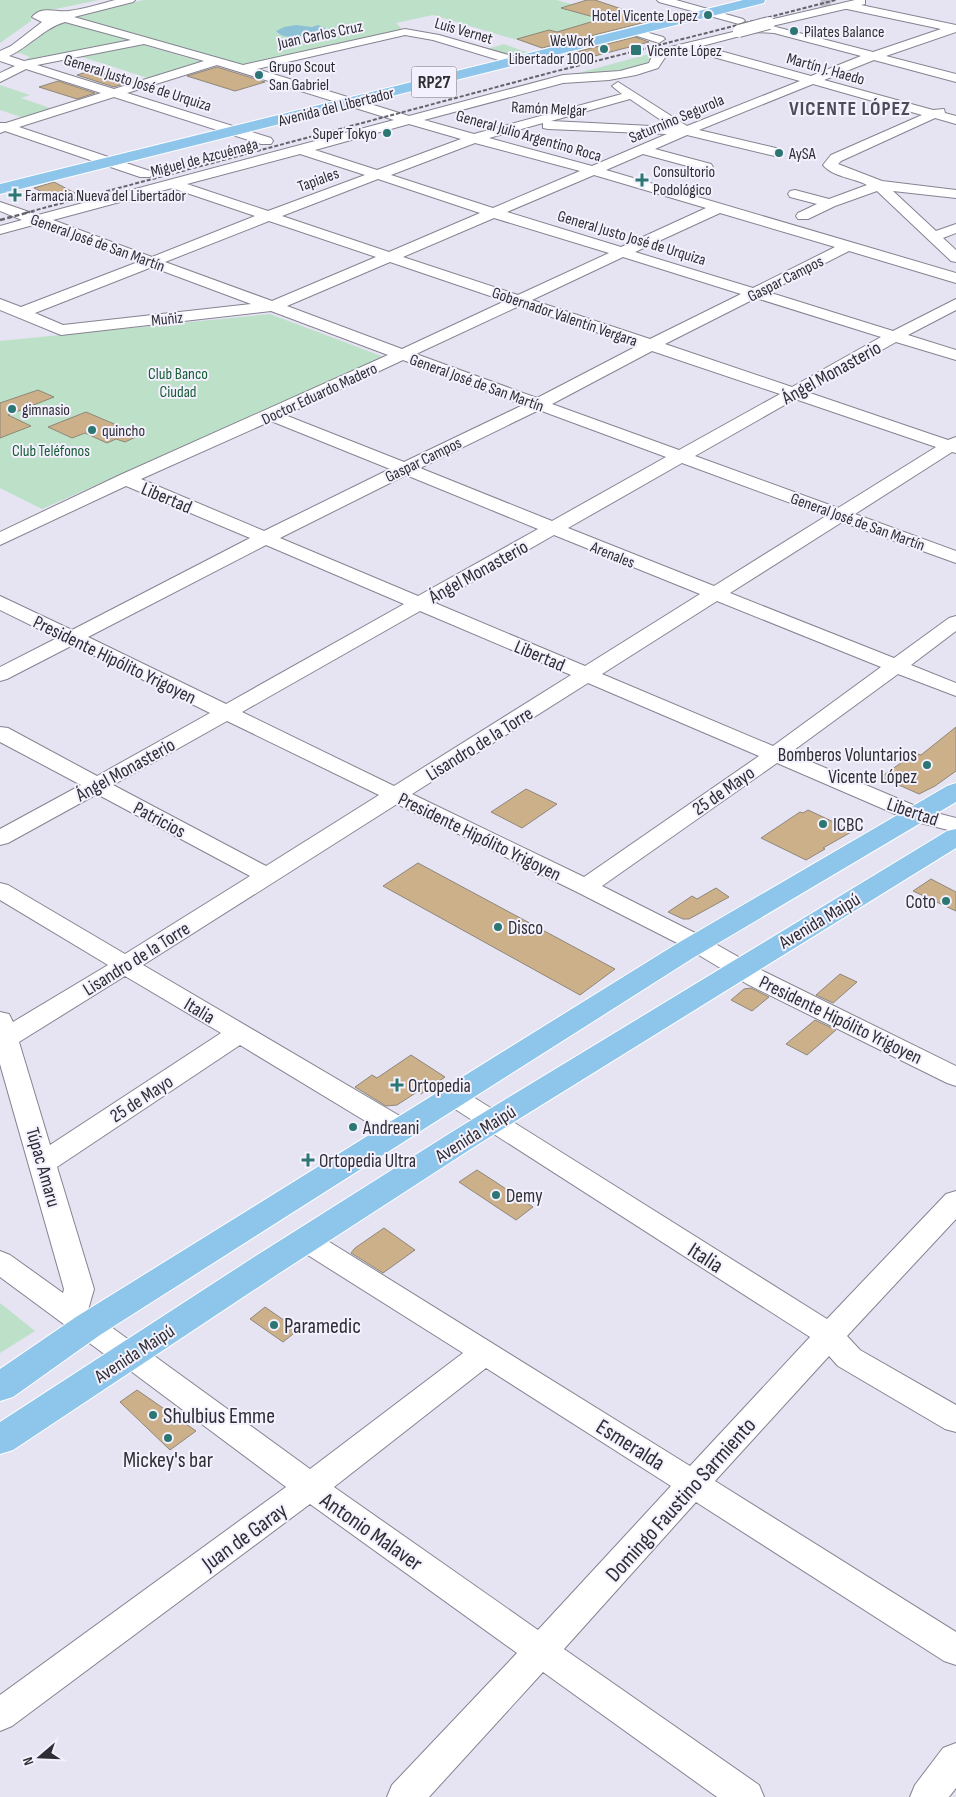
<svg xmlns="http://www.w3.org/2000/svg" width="956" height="1797" viewBox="0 0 956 1797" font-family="'Sofia Sans Condensed',sans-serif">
  <rect width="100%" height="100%" fill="#e6e3f3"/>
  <g fill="#bde1c8">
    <polygon points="0,0 99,0 36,13 31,16 31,21 0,43"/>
    <polygon points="144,0 556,0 638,21 614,30 544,48 433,15 396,23 405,32 242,68 74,20 75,16"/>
    <polygon points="59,23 71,23 135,41 40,57 28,60 26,59 30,57 20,53 8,55 23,49"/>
    <polygon points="504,44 529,53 515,57 487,49"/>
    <polygon points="143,45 203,62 151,79 79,56"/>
    <polygon points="649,54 650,57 647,65 633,71 571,75"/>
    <polygon points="0,85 30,95 21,98 53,109 24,118 0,110"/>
    <polygon points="270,314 384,357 42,509 0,488 0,341"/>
    <polygon points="0,1303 35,1331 0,1353"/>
  </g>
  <path fill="#8cc0d4" d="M296,25L312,27L318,25L325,28L326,31L323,33C309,33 289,44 276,31L284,27Z"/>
  <g fill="#cbb089" stroke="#8f877a">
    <polygon points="587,0 595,0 654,20 542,48 517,39 549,30 557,32 601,19 561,8"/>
    <polygon points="635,37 649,42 579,60 564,55"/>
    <polygon points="217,67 265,82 235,91 187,76"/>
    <polygon points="93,70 130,82 114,87 77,75"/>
    <polygon points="58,81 95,93 77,99 39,87"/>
    <polygon points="54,182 75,193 55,198 34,188"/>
    <polygon points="38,390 54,397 8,415 31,426 0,438 0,403"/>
    <polygon points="86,412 140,435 125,442 116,439 107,443 85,433 72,438 48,427"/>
    <polygon points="956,727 956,771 935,786 919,794 881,777 915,753 921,755"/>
    <polygon points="526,789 557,804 522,828 491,812"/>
    <polygon points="808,810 853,831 823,848 825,849 806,860 761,838 800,812 803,813"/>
    <polygon points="418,863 615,969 580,995 383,886"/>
    <polygon points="931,879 956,892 956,911 913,891"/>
    <polygon points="716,888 729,897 689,919 683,919 668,912 692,896 697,899"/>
    <polygon points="840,974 857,982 833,1003 816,995"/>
    <polygon points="751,988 769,997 752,1011 731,1000 744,989"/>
    <polygon points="815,1020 836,1030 807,1055 786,1044"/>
    <polygon points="411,1055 445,1077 421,1094 417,1092 397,1105 386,1106 355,1087 372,1075 377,1078"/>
    <polygon points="477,1170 494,1181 533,1207 516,1220 459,1182"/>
    <polygon points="384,1228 415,1250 383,1273 351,1253 355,1248"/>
    <polygon points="265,1307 298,1330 283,1342 250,1319"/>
    <polygon points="137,1390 196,1431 170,1450 120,1402"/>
  </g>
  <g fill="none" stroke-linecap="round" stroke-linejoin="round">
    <polyline stroke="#c1bfcd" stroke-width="12" stroke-dasharray="12 6" stroke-linecap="butt" points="821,0 831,3"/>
    <g stroke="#868391" stroke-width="2">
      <g id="minor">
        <path d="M115,0H135L133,2L74,17L243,65L405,29L439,35L519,58L521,61L515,65L433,40L405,35L257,69L409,116L563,75L620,71L649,63L653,54L658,50L758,26L764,24L765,21L855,0H865V4L861,5L956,25V32L886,56L956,74V82L874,60L824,80L933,110L944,109L945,113L956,116V124L935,118L841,161L838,164L882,181L956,190V198L893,191L936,231L956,224V233L943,238L956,250V262L951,261L877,191L835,206L808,219H798L796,216L798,213L817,204L790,197L788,194L790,191L795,190L829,199L867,185C854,178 833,177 823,165L831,155L922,115L813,84L699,130L780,149L782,152L780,155L775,156L687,135L655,149L711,164L713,167L711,170L706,171L643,154L606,170L956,273V283L849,251L768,292L893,331L956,299V310L908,335L956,350V360L896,342L807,392L948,440L956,437V453L952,452L855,514L956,551V563L842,522L730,593L894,658L949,618L956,616V631L911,665L956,683V696L898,674L790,753L925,810L956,818V832L909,820L777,763L602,886L705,938L765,972L956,1066V1086L947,1083L747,984L687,948L577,892L397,804L143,965L410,1122L413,1129L410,1136L400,1138L390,1136L240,1045L57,1167L94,1289L88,1310L129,1340L142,1347L310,1469L463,1353L295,1247L291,1240L295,1233L305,1230L315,1233L690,1466L810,1337L444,1102L440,1096L444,1090L453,1087L462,1090L827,1319L946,1194L956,1191V1219L847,1336L860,1350L956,1405V1432L945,1429L838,1366L829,1356L715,1481L956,1632V1665L944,1661L696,1502L564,1649L759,1785L764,1797H717L543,1672L429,1797H387L392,1785L517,1653L310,1504L12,1726L0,1731V1695L286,1487L120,1363L107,1356L0,1277V1251L10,1255L63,1293L64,1289L0,1064V1012L9,1014L13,1022L108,965L0,900V883L8,885L125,954L250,876L97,794L8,843L0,845V829L81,785L0,742V727L8,728L97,776L210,713L73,645L7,679L0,681V667L57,638L0,610V596L72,630L250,538L126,486L0,545V532L120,475L388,355L271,311L61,335L0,310V299L21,307L138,262L37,224L0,234V226L22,220L0,211V202L38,215L394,120L217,65L127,93L271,138L273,141L271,144H261L114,97L19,127L150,171L152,174L150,177H140L5,131L0,133V123H6L101,93L26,69L0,82V73L15,66L0,61V51L11,46L42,22L32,17C42,5 57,13 69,11C84,9 100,4 115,0ZM845,9H847L941,29L873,52L772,26ZM65,22L131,40L24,61L9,56C29,47 44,28 65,22ZM755,32L774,33L861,56L811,76L702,46ZM144,44L204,61L114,89L37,65ZM688,50L800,81L687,126L618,82L612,86L622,94L474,134L424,120L563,83L609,80L636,75L658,68L666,56ZM630,99L671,127L551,121ZM543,123V128L548,129L667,134L592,166L489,138ZM409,124L461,139L377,170L315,150ZM475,143L580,171L493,208L391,175ZM300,154L365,175L268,211L187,184ZM594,175L706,208L621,247L507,212ZM378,179L480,213L389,252L282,216ZM172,188L255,216L152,257L53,220ZM720,213L835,247L753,288L635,252ZM494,218L609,253L518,295L403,257ZM269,221L376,257L272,301L165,262ZM623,257L741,294L650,339L532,300ZM390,262L505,301L402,349L287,306ZM152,267L251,304L63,325L35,313ZM756,298L881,337L792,387L665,344ZM519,306L637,346L537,398L416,354ZM652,351L780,394L679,450L552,404ZM403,360L523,405L404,462L285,415ZM795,399L936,447L838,508L695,456ZM539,410L666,457L552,521L420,468ZM271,421L390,469L264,531L141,479ZM682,463L826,516L714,586L568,528ZM406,475L538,529L418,596L280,538ZM554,535L700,594L585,666L435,603ZM266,545L404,604L226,704L88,637ZM717,601L881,667L773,746L602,674ZM420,611L571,675L394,786L242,712ZM588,683L759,756L584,877L412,794ZM227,721L379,795L266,866L113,785ZM125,976L221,1033L50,1145L19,1042ZM486,1368L671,1486L538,1630L334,1487Z"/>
        <polygon points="657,0 676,0 743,19 745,21 739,24 659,2"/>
        <polygon points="635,29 663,37 665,39 659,43 631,34 629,32 631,30"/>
        <polygon points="956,1743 956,1788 949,1797 910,1797 915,1785 943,1748"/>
      </g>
    </g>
    <g stroke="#fff" stroke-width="2">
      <g id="major">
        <polygon points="743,0 765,0 764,3 0,194 0,184"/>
        <polygon points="956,783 956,802 693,958 100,1335 13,1397 0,1401 0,1369 76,1317 673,946 947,786"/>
        <polygon points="956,829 956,848 477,1145 278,1274 13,1450 0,1454 0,1422 254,1257 455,1130 947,831"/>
      </g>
    </g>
    <use href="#minor" fill="#fff" fill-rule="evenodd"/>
    <use href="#major" fill="#8ec5eb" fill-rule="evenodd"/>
    <polyline stroke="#64636b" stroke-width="2" stroke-dasharray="4 2" stroke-linecap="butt" points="25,213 553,72 836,0"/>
    <polyline stroke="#64636b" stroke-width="2.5" stroke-dasharray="5 2.5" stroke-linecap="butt" points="0,220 30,212"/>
    <g stroke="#868391" stroke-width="14" stroke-linecap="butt">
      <polyline id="minor-bridge" points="739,31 769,23"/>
    </g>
    <use href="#minor-bridge" stroke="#fff" stroke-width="12"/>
  </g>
  <g fill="#2c7673" stroke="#f3f1fd" stroke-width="2">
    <circle cx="708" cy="15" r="5"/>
    <circle cx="794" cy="31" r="5"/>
    <circle cx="604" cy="49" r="5"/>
    <rect x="630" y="44" width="12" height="12" rx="2.5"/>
    <circle cx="259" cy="75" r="5"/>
    <circle cx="387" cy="133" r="5"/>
    <circle cx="779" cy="153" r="5"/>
    <path d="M639.5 172.5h5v5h5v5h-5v5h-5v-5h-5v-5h5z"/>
    <path d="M12.5 187.5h5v5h5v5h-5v5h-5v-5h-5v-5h5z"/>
    <circle cx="12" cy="409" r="5"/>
    <circle cx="92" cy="430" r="5"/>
    <circle cx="927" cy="765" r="5"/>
    <circle cx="823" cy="824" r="5"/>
    <circle cx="946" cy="901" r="5"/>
    <circle cx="498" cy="927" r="5"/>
    <path d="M394.5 1077.5h5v5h5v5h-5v5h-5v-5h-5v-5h5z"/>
    <circle cx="353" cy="1127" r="5"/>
    <path d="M305.5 1152.5h5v5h5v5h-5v5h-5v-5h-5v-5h5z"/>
    <circle cx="496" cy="1195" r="5"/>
    <circle cx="274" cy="1325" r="5"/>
    <circle cx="153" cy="1415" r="5"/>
    <circle cx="168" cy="1438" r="5"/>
  </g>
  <g text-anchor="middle" stroke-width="4" stroke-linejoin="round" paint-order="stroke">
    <g font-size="16" fill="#2f2e34" stroke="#f3f1fd" text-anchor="start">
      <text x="698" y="21" text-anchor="end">Hotel Vicente Lopez</text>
      <text x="804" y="37">Pilates Balance</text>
      <text x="594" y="46" text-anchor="end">WeWork<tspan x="594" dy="18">Libertador 1000</tspan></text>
      <text x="647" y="56">Vicente López</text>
      <text x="269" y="72">Grupo Scout<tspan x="269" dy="18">San Gabriel</tspan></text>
      <text x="377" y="139" text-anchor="end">Super Tokyo</text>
      <text x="789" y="159">AySA</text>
      <text x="653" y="177">Consultorio<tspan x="653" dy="18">Podológico</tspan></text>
      <text x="25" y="201">Farmacia Nueva del Libertador</text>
      <text x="22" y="415">gimnasio</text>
      <text x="102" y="436">quincho</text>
    </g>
    <g font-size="16" fill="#2f2e34" stroke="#f3f1fd">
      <text transform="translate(464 30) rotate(16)" y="6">Luis Vernet</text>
      <text transform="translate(320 34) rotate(-12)" y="6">Juan Carlos Cruz</text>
      <text transform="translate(826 68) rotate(16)" y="6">Martín J. Haedo</text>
      <text transform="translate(138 82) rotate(18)" y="6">General Justo José de Urquiza</text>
      <text transform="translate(336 106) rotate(-14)" y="6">Avenida del Libertador</text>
      <text transform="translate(549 108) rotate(3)" y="6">Ramón Melgar</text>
      <text transform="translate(676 118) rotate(-23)" y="6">Saturnino Segurola</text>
      <text transform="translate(529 135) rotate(16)" y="6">General Julio Argentino Roca</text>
      <text transform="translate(204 157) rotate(-15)" y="6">Miguel de Azcuénaga</text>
      <text transform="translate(318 179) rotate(-20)" y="6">Tapiales</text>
      <text transform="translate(632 237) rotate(17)" y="6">General Justo José de Urquiza</text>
      <text transform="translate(98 242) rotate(20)" y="6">General José de San Martín</text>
      <text transform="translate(785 278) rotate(-27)" y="6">Gaspar Campos</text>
      <text transform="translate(565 316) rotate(19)" y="6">Gobernador Valentín Vergara</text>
      <text transform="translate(167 318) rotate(-6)" y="6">Muñiz</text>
      <text transform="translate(477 382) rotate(20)" y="6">General José de San Martín</text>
      <text transform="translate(319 393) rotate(-25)" y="6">Doctor Eduardo Madero</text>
      <text transform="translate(423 459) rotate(-26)" y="6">Gaspar Campos</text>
      <text transform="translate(858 521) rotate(20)" y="6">General José de San Martín</text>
      <text transform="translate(613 554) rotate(22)" y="6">Arenales</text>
    </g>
    <g font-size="16" fill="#195d37" stroke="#f3f1fd">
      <text x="178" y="379">Club Banco<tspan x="178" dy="18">Ciudad</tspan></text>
      <text x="51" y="456">Club Teléfonos</text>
    </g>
    <rect fill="#f3f1fd" stroke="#6a6870" stroke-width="1" x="411.5" y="66.5" width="45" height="31" rx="4"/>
    <g font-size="18" font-weight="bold" fill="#2f2e34">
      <text x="434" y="88">RP27</text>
    </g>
    <g font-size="19" fill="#2f2e34" stroke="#f3f1fd">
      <text transform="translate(831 372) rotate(-29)" y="7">Ángel Monasterio</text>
      <text transform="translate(167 497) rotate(23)" y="7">Libertad</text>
      <text transform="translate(478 571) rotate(-29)" y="7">Ángel Monasterio</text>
      <text transform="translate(540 655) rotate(23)" y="7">Libertad</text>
      <text transform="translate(115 659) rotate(26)" y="7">Presidente Hipólito Yrigoyen</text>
      <text transform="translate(479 743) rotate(-32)" y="7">Lisandro de la Torre</text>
      <text transform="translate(125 769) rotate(-29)" y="7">Ángel Monasterio</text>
      <text transform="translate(723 790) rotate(-35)" y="7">25 de Mayo</text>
      <text transform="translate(913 811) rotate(19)" y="7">Libertad</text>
      <text transform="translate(160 819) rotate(28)" y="7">Patricios</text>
      <text transform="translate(480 836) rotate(26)" y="7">Presidente Hipólito Yrigoyen</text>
      <text transform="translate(819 920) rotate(-31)" y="7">Avenida Maipú</text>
      <text transform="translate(136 958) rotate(-32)" y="7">Lisandro de la Torre</text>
      <text transform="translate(200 1010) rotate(31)" y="7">Italia</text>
      <text transform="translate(841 1019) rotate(26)" y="7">Presidente Hipólito Yrigoyen</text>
      <text transform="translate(141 1098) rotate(-33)" y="7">25 de Mayo</text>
      <text transform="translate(475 1133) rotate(-32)" y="7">Avenida Maipú</text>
      <text transform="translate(44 1167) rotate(74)" y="7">Túpac Amaru</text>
      <text transform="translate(134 1353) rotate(-33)" y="7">Avenida Maipú</text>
    </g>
    <g font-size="19" fill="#2f2e34" stroke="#f3f1fd" text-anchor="start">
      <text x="917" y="761" text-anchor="end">Bomberos Voluntarios<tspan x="917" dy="22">Vicente López</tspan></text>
      <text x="833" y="831">ICBC</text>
      <text x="936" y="908" text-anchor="end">Coto</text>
      <text x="508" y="934">Disco</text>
      <text x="408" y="1092">Ortopedia</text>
      <text x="363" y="1134">Andreani</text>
      <text x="319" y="1167">Ortopedia Ultra</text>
      <text x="506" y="1202">Demy</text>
    </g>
    <g font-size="20" font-weight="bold" letter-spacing="1" fill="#4e4b58" stroke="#f3f1fd">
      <text x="850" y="115">VICENTE LÓPEZ</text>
    </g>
    <g font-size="22" fill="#2f2e34" stroke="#f3f1fd">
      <text transform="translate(706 1257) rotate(33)" y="8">Italia</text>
      <text transform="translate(631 1444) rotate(32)" y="8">Esmeralda</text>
      <text transform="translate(680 1499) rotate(-48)" y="8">Domingo Faustino Sarmiento</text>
      <text transform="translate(372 1531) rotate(35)" y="8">Antonio Malaver</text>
      <text transform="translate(244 1536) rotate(-36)" y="8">Juan de Garay</text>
    </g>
    <g font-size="22" fill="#2f2e34" stroke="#f3f1fd" text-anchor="start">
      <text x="284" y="1333">Paramedic</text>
      <text x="163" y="1423">Shulbius Emme</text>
      <text x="168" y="1467" text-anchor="middle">Mickey's bar</text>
    </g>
  </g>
  <g transform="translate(40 1757) rotate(251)" stroke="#f3f1fd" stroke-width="4" paint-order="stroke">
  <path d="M0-4L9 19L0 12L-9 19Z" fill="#2f2e34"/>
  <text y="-8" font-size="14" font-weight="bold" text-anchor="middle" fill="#2f2e34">N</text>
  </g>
</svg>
